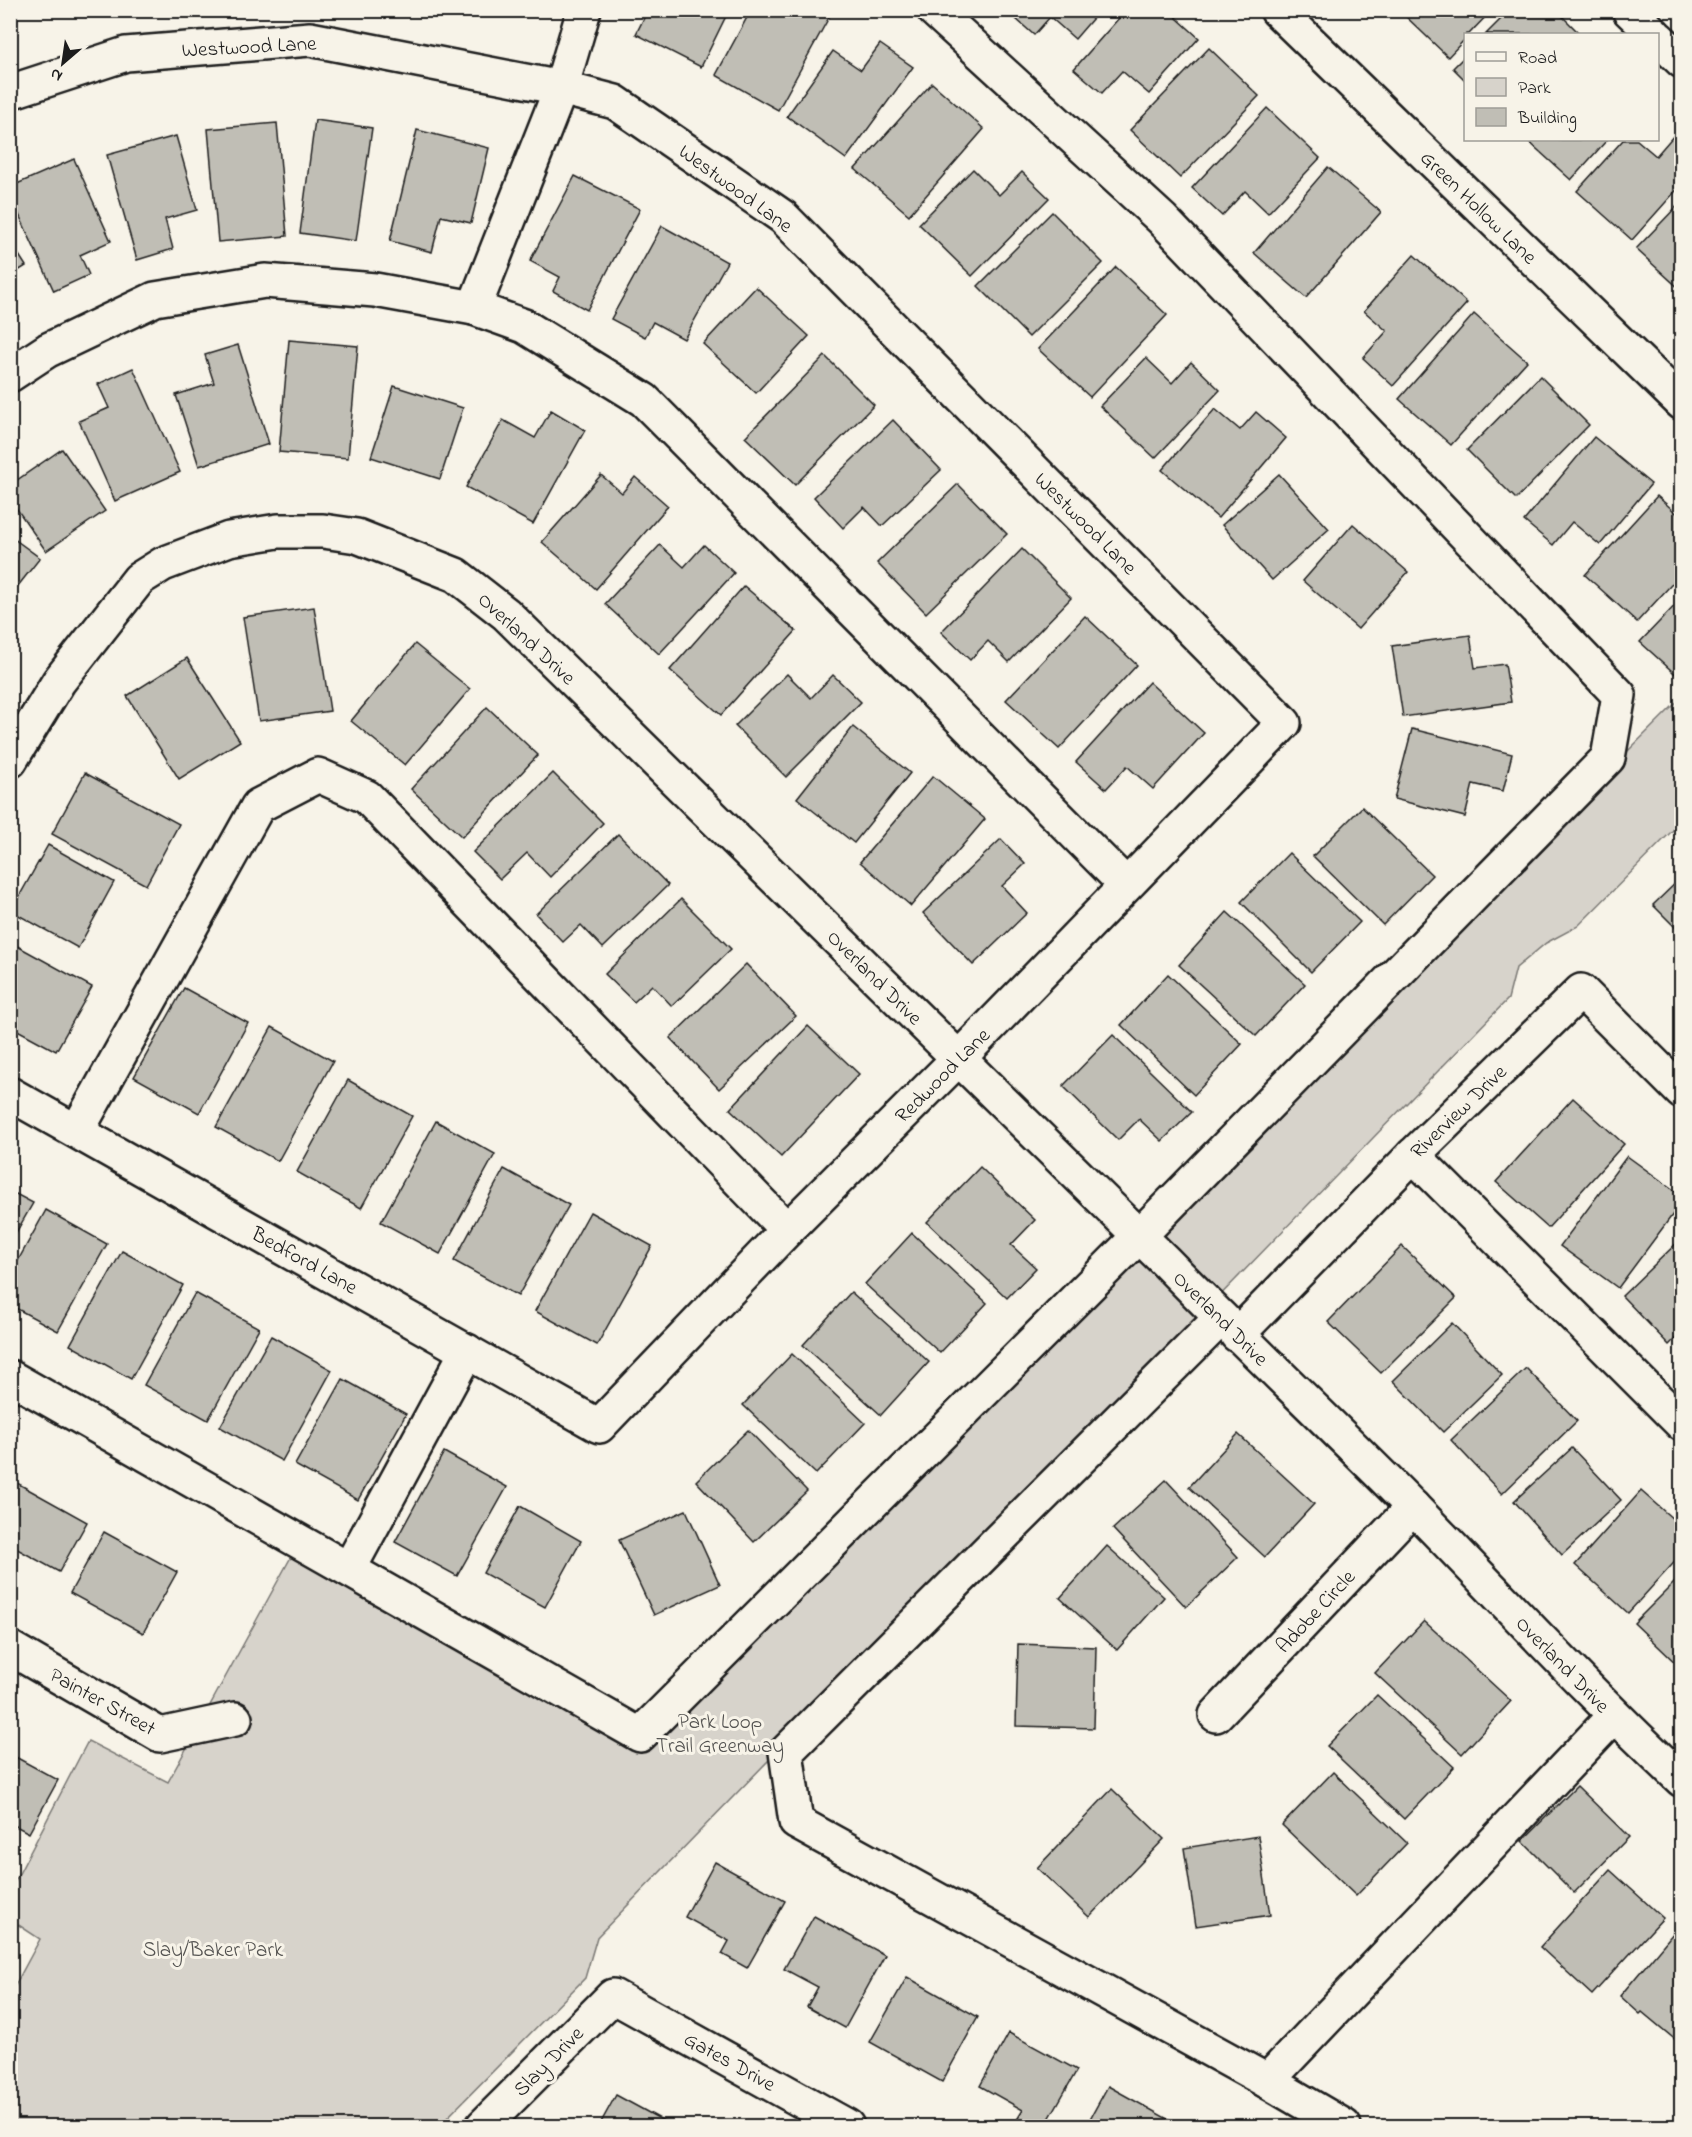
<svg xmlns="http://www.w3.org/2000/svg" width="1692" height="2137" viewBox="0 0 1692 2137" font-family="'Indie Flower',sans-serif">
  <rect width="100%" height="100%" fill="#f7f3e8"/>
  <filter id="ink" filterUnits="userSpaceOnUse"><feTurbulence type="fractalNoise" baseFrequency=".0167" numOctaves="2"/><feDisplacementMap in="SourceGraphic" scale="12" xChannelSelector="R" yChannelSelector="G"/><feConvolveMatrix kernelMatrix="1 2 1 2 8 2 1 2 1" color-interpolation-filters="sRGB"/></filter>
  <g filter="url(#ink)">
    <polygon fill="#d7d3cb" stroke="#7a7874" stroke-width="1.5" points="1681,698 1681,822 1578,926 1546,943 1516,968 1508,999 597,1937 585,1978 439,2126 11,2126 11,1993 40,1939 11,1920 10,1891 88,1741 168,1782 291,1557 632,1745"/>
    <g fill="#c0beb5" stroke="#1c1c1c" stroke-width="1.5">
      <polygon points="648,10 729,10 701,67 636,34"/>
      <polygon points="751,10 833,10 778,110 716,75"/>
      <polygon points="1006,10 1100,10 1075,39 1050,17 1034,35"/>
      <polygon points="1126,10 1168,10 1199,38 1149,94 1122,71 1102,93 1074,69"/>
      <polygon points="1399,10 1492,10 1469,34 1466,34 1466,38 1448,57"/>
      <polygon points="1510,10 1556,10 1580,34 1486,34"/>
      <polygon points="880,44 913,67 846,159 787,116 833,51 861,70"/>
      <polygon points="1209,48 1259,96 1180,178 1130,130"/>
      <polygon points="1466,55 1466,81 1453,68"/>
      <polygon points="932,83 984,129 909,215 855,169"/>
      <polygon points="1267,108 1320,158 1268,213 1245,191 1222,216 1192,188"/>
      <polygon points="315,120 372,128 356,241 300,233"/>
      <polygon points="277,123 287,236 218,242 208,129"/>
      <polygon points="417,130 489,148 471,223 441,216 432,252 390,241"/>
      <polygon points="1675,134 1682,140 1682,184 1632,240 1577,191 1623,140 1637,140 1656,156"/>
      <polygon points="176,136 197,210 165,219 173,249 137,260 107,155"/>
      <polygon points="1527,140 1607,140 1571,180"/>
      <polygon points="74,159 111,241 80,255 89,275 54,291 10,195 10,187"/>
      <polygon points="1328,167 1381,212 1306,298 1254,253"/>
      <polygon points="973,169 999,195 1022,172 1049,198 972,276 919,224"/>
      <polygon points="575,176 640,209 587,310 553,291 560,277 530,261"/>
      <polygon points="1682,201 1682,291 1636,249"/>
      <polygon points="1052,212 1103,263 1029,337 978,286"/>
      <polygon points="662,226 727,262 684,339 653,322 645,337 611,319"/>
      <polygon points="10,241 26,266 10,276"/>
      <polygon points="1414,255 1467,303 1393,386 1363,358 1387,331 1364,311"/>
      <polygon points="1116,267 1167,315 1090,397 1038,349"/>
      <polygon points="756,287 809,336 756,393 703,344"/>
      <polygon points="10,305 17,316 10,320"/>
      <polygon points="1474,314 1527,361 1451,445 1399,399"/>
      <polygon points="289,340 358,346 348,458 279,452"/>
      <polygon points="238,345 269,444 199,466 176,395 214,383 205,355"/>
      <polygon points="825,356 874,405 795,485 745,437"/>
      <polygon points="1146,358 1172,383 1191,362 1220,390 1155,458 1100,406"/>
      <polygon points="133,368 180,472 115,501 79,421 109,408 98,384"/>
      <polygon points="1540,376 1589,425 1516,499 1467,450"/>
      <polygon points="394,386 463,408 440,479 371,457"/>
      <polygon points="1215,409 1240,430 1256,412 1286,438 1218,518 1162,470"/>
      <polygon points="551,410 585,430 533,524 466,487 503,420 535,438"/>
      <polygon points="893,420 941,470 882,526 864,507 843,528 814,497"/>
      <polygon points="1594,437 1651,484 1600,545 1572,522 1553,545 1524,521"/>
      <polygon points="62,449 105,511 46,551 10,499 10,485"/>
      <polygon points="1279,474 1329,529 1272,580 1222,525"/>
      <polygon points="601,475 622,493 635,477 668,506 596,589 542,542"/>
      <polygon points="958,484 1007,534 926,613 877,563"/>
      <polygon points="1657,496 1682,518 1682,573 1637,622 1585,575"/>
      <polygon points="1353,524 1408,572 1358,629 1303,581"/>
      <polygon points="10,536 40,558 10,596"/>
      <polygon points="660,545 684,567 704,545 734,573 659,654 605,604"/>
      <polygon points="1022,549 1071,598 1009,662 988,641 970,660 941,632"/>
      <polygon points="744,586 796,631 721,715 670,670"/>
      <polygon points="1682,598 1682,680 1640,642"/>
      <polygon points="314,607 330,711 259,721 243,617"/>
      <polygon points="1085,616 1137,665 1059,749 1006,700"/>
      <polygon points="1470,635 1475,668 1505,664 1511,702 1403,717 1392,646"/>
      <polygon points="415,644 470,689 405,765 351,721"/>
      <polygon points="187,658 240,741 179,779 127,696"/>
      <polygon points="787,674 811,698 833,675 861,702 786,777 735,726"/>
      <polygon points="1149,682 1204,733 1153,789 1127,766 1106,789 1076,762"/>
      <polygon points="487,707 538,755 462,837 411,789"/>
      <polygon points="853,727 910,773 854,843 797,798"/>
      <polygon points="1412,729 1512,754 1503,791 1473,784 1465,817 1394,799"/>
      <polygon points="85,773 179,824 146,885 52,834"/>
      <polygon points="553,773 603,823 550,877 527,853 500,879 473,852"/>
      <polygon points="933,776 985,819 911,906 860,862"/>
      <polygon points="1362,807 1432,875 1383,925 1313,856"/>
      <polygon points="618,834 668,885 603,948 581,925 563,942 536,914"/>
      <polygon points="1001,839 1025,864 1002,886 1027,913 973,965 923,913"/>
      <polygon points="48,845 114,882 78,948 11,911"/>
      <polygon points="1289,853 1360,922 1311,972 1241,902"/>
      <polygon points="1682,877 1682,934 1653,905"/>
      <polygon points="681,899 731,949 672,1006 652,985 634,1002 605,974"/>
      <polygon points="1227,912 1305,984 1256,1036 1179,965"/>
      <polygon points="10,942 92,987 56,1051 10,1026"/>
      <polygon points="746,964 796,1016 719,1089 670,1038"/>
      <polygon points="1168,974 1242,1044 1194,1095 1121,1025"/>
      <polygon points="184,988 248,1023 199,1113 134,1077"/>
      <polygon points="808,1026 859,1074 781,1157 730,1109"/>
      <polygon points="272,1027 333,1061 278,1161 216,1127"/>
      <polygon points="1113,1035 1192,1112 1162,1141 1139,1119 1118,1140 1063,1086"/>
      <polygon points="348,1080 412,1116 361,1208 297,1172"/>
      <polygon points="1573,1098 1624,1144 1548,1228 1496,1182"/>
      <polygon points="436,1121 495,1154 440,1254 381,1222"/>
      <polygon points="1627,1156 1682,1196 1682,1202 1618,1288 1560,1246"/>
      <polygon points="980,1167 1035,1220 1011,1245 1036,1268 1007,1298 927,1222"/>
      <polygon points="504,1169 569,1205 518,1296 454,1261"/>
      <polygon points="10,1191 33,1203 10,1243"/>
      <polygon points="46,1210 107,1244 58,1331 10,1305 10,1275"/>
      <polygon points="590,1212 652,1246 597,1345 535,1311"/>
      <polygon points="912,1233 987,1303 940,1353 865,1284"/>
      <polygon points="1682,1238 1682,1332 1669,1345 1622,1296"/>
      <polygon points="1402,1246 1456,1298 1381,1373 1328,1322"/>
      <polygon points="122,1251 183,1285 131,1379 70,1345"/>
      <polygon points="851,1292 929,1362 881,1415 803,1345"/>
      <polygon points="195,1293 259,1328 208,1420 144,1385"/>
      <polygon points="1452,1323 1502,1375 1443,1432 1393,1381"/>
      <polygon points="271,1336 332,1370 282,1461 220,1427"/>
      <polygon points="792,1354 865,1423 816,1474 743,1405"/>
      <polygon points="1526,1368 1577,1421 1502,1494 1451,1440"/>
      <polygon points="343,1379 406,1414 358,1500 295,1465"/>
      <polygon points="748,1430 807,1491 754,1542 696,1481"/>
      <polygon points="1238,1434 1314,1504 1265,1557 1189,1487"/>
      <polygon points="1572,1448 1621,1500 1562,1555 1514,1501"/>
      <polygon points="444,1452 507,1487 457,1576 395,1542"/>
      <polygon points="1166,1480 1238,1557 1186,1607 1113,1529"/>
      <polygon points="17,1483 87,1522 59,1572 10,1545 10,1495"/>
      <polygon points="1641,1491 1682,1527 1682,1554 1628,1613 1575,1565"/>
      <polygon points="520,1506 581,1541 545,1607 483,1573"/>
      <polygon points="686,1510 720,1585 654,1615 619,1540"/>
      <polygon points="104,1532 177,1572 143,1633 70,1593"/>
      <polygon points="1107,1546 1164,1597 1117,1650 1060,1598"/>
      <polygon points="1682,1575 1682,1669 1634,1623"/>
      <polygon points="1424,1621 1511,1701 1462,1754 1375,1673"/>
      <polygon points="1018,1644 1096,1647 1094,1728 1016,1726"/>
      <polygon points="1377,1695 1454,1767 1404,1819 1327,1746"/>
      <polygon points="10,1754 58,1780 29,1833 10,1823"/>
      <polygon points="1333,1772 1407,1843 1356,1896 1282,1825"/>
      <polygon points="1577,1786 1629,1837 1574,1893 1522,1841"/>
      <polygon points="1112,1789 1164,1839 1089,1917 1037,1868"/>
      <polygon points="1258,1836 1270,1915 1196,1926 1184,1848"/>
      <polygon points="715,1862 785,1901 747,1968 722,1954 729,1941 685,1917"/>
      <polygon points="1610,1870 1663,1918 1592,1995 1540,1947"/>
      <polygon points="814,1916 885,1955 845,2028 807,2007 818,1987 784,1969"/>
      <polygon points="1674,1932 1682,1939 1682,2037 1678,2042 1642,2012 1640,2014 1620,1996"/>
      <polygon points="907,1977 978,2017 942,2082 870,2042"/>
      <polygon points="1009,2033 1077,2070 1045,2126 1022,2126 1015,2123 1023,2110 980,2086"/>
      <polygon points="1108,2086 1173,2122 1171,2126 1086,2126"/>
      <polygon points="616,2095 673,2126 599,2126"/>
    </g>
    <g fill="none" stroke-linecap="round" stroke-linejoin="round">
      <g stroke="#1c1c1c" stroke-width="38">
        <g id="minor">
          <polyline points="584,10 561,88 474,308 524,326 644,400 1126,885"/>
          <polyline points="1277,10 1682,403"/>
          <polyline points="1629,10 1654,34"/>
          <polyline points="1658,38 1682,61"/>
          <polyline points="10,92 126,54 310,39 561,88 615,102 783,217 1284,723 958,1059 787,1230 599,1426 10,1094"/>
          <polyline points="10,375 48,350 155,299 265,281 375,290 474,308"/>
          <path d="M10,761L59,681L139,579L163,564L229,539L278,531H323L357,536L456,575L506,614L1166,1262C1247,1345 1332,1425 1414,1508C1503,1599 1589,1693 1682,1780"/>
          <polyline points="77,1131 258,806 318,775 367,797 787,1230"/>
          <polyline points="1413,1155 1682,1424"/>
          <polyline points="1221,1318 786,1752 796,1822 1267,2081 1344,2126"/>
          <polyline points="1237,1335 1413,1155 1581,991 1682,1092"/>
          <polyline points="10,1377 640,1735 1139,1236 1608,758 1619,695 1162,219 934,10"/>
          <polyline points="349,1569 467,1351"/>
          <polyline points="10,1648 160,1735 235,1719"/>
          <polyline points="1216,1715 1413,1507"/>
          <polyline points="1267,2081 1614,1716"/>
          <polyline points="483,2126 613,1996 847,2126"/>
        </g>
      </g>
      <use href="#minor" stroke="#f7f3e8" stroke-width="33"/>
    </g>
  </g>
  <g text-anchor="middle" stroke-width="6" stroke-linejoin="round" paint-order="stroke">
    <g font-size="21" fill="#1c1c1c" stroke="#f7f3e8">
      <text transform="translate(249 46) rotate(-3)" y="7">Westwood Lane</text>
      <text transform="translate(736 188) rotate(36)" y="7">Westwood Lane</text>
      <text transform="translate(1479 207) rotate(44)" y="7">Green Hollow Lane</text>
      <text transform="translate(1086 523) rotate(45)" y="7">Westwood Lane</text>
      <text transform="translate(527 638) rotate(43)" y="7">Overland Drive</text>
      <text transform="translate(875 977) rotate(45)" y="7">Overland Drive</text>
      <text transform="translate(942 1075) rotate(-45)" y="7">Redwood Lane</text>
      <text transform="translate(1458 1111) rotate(-44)" y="7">Riverview Drive</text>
      <text transform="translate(305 1260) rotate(29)" y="7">Bedford Lane</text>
      <text transform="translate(1221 1318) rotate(45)" y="7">Overland Drive</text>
      <text transform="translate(1315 1611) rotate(-47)" y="7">Adobe Circle</text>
      <text transform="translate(1563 1664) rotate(46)" y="7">Overland Drive</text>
      <text transform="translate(103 1701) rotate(29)" y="7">Painter Street</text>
      <text transform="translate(548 2061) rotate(-45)" y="7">Slay Drive</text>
      <text transform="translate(730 2061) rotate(29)" y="7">Gates Drive</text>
    </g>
    <g font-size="21" fill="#545351" stroke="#f7f3e8">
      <text x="720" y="1728">Park Loop<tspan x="720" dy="24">Trail Greenway</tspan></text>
      <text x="213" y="1956">Slay/Baker Park</text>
    </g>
  </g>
  <rect width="1692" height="2137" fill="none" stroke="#f7f3e8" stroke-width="36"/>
  <rect x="18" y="18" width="1656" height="2101" fill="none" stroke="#1c1c1c" stroke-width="2" filter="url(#ink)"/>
  <rect x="1464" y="33" width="195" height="108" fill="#f7f3e8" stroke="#9f9d96" stroke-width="1.5"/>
  <rect x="1476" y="52" width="30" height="9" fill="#f7f3e8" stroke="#9f9d96" stroke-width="1.5"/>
  <text x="1518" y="63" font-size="18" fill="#1c1c1c">Road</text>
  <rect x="1476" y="78" width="30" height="18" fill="#d7d3cb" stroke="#9f9d96" stroke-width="1.5"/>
  <text x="1518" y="93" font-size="18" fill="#1c1c1c">Park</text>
  <rect x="1476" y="108" width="30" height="18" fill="#c0beb5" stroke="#9f9d96" stroke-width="1.5"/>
  <text x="1518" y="123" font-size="18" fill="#1c1c1c">Building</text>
  <g transform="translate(63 63) rotate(209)" stroke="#f7f3e8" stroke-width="4.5" paint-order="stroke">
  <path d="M0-4.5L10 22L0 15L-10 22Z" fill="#1c1c1c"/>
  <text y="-9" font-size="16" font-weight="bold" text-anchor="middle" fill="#1c1c1c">N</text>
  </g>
</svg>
